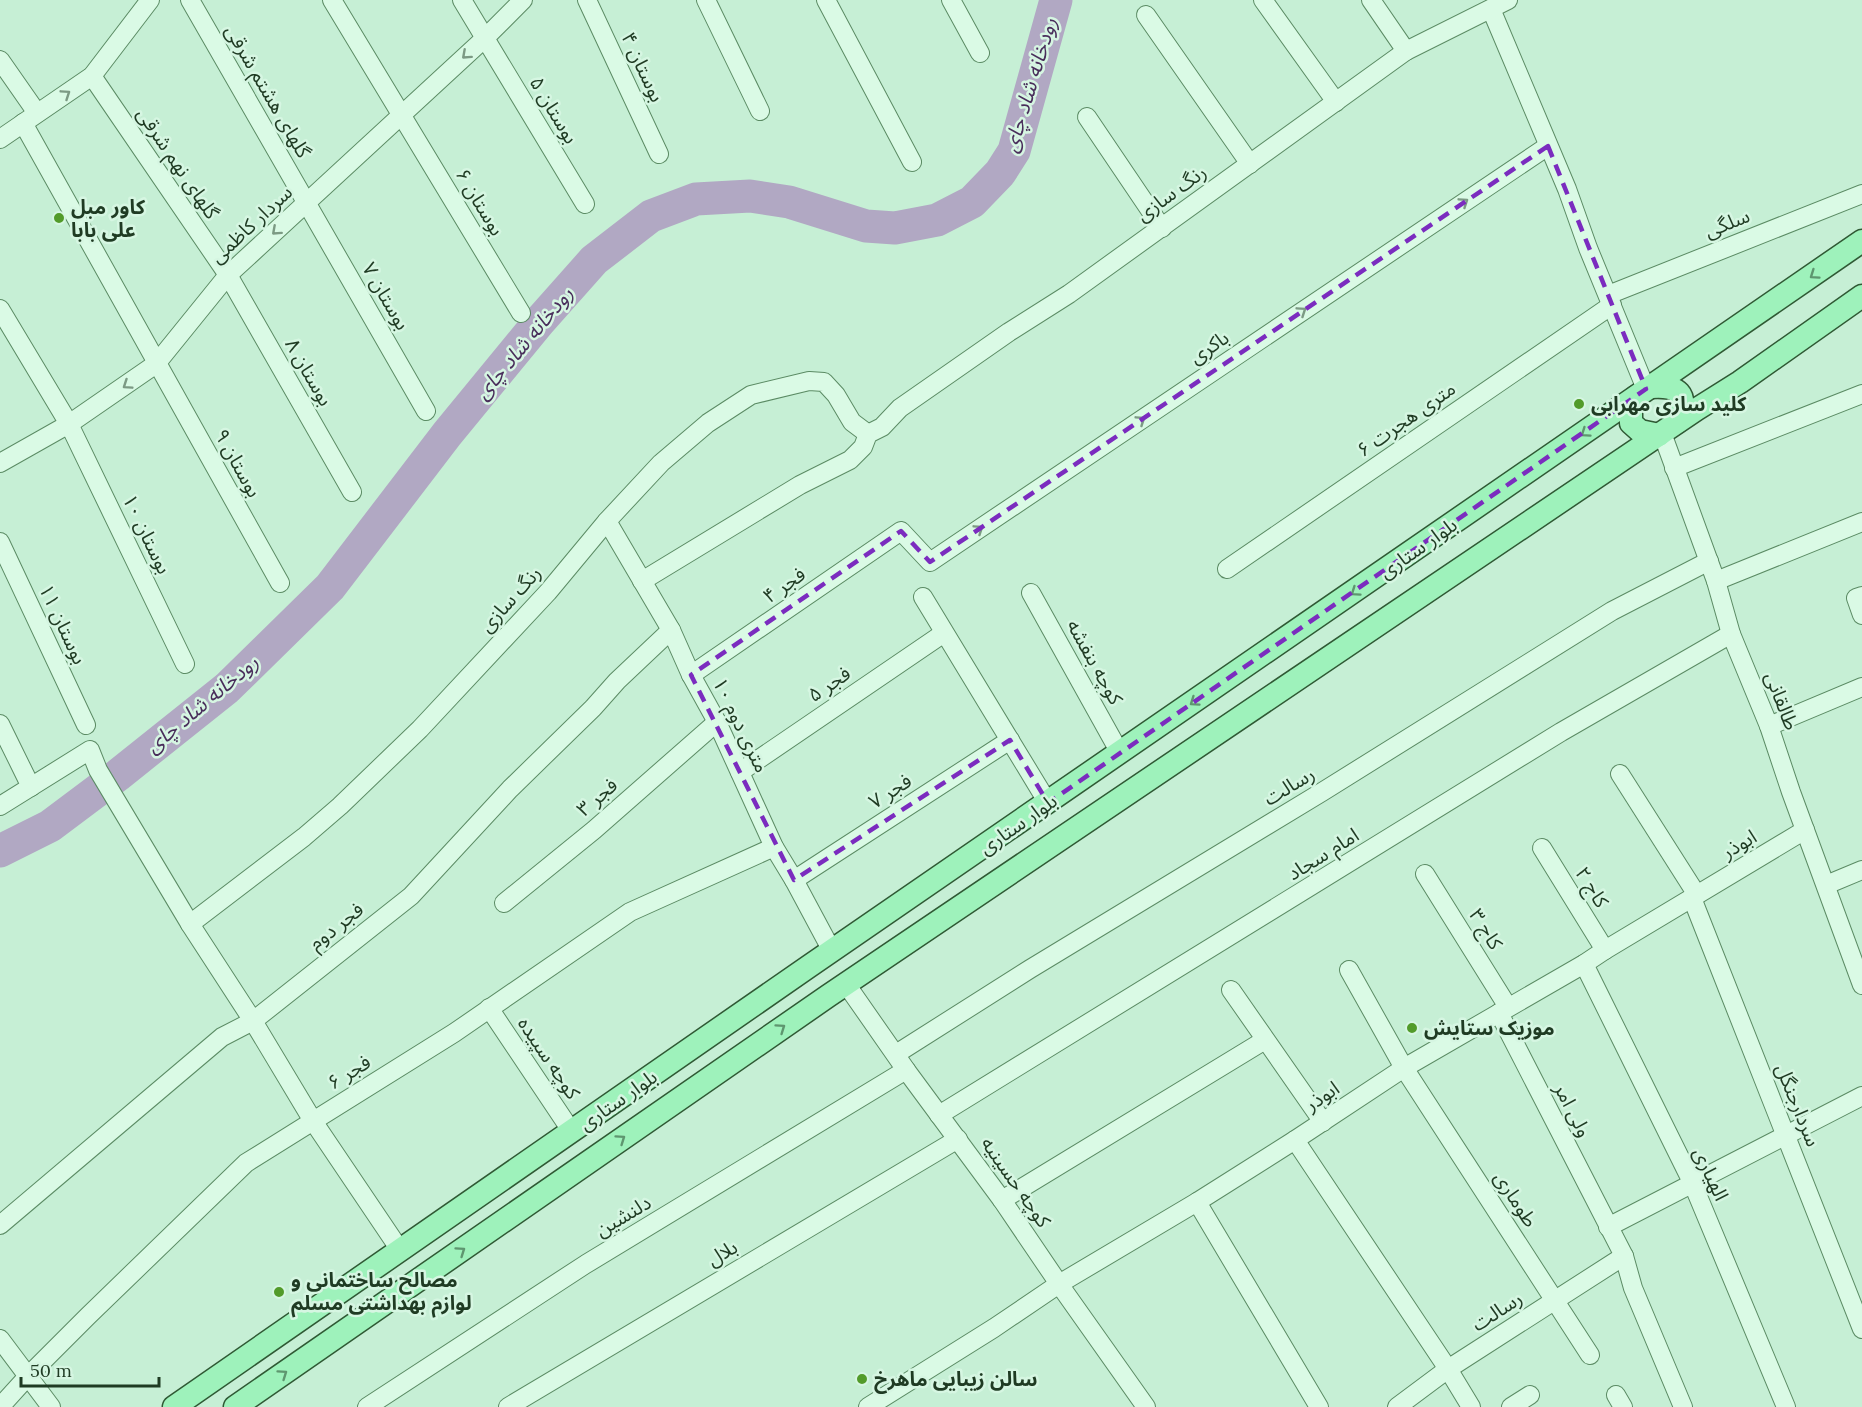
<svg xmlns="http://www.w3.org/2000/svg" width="1862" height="1407" viewBox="0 0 1862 1407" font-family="Lora,'Noto Sans Arabic',serif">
  <rect width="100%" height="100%" fill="#c6efd5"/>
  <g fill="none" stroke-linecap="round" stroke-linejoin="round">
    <polyline stroke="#b1a8c3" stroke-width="33" points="0,851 50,826 118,775 227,688 330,587 447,434 539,322 594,260 651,216 696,199 750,196 789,202 866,226 895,228 937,220 972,202 1000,173 1014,151 1056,0"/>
    <g stroke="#5b8b64" stroke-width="20">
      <g id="minor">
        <polyline points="190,0 426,411"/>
        <polyline points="332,0 521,313"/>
        <polyline points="462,0 585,204"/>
        <polyline points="587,0 659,154"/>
        <polyline points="706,0 760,111"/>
        <polyline points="826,0 912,162"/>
        <polyline points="951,0 980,53"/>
        <polyline points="1263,0 1336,102"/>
        <polyline points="1371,0 1406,51"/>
        <polyline points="1491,9 1567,189 1588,248 1646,389"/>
        <polyline points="1146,15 1250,164"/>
        <polyline points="0,60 37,113"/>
        <polyline points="92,76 228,275 352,492"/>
        <polyline points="1087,117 1162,228"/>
        <polyline points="23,123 280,583"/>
        <polyline points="0,139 92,76 150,0"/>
        <polyline points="1608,295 1862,194"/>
        <polyline points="0,309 69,424 185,664"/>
        <polyline points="1662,433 1716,581 1731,634 1769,726 1791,792 1862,985"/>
        <polyline points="0,463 69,424 156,364 228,275 485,38 523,0"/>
        <polyline points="1674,468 1862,394"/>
        <polyline points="607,521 671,630 691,675 717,722 774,847 794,880 832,951"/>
        <polyline points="0,542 86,725"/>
        <polyline points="1227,569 1612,305"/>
        <polyline points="642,581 800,485 850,460 863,447 868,434 882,427 900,408 1009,332 1069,294 1406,51 1508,0"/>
        <polyline points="1716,581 1862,522"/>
        <polyline points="1031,593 1120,753"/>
        <polyline points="1862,596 1856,598 1862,615"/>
        <polyline points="923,597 1048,803"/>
        <polyline points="691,675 901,531 930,562 1548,146"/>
        <polyline points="0,724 31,787"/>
        <polyline points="1769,726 1862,687"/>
        <polyline points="740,772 944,633"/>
        <polyline points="1620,774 1697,895"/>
        <polyline points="0,806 90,750 98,770 190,924 253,1021 313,1121 400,1250"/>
        <polyline points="1542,848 1605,950"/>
        <polyline points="1425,874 1508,1007"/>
        <polyline points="794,880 1010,740"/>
        <polyline points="1826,885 1862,870"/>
        <polyline points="1692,898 1862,1329"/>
        <polyline points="504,903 594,830 717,722"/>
        <polyline points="190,924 304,837 340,806 420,729 548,592 607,521 661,463 708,423 751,395 809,381 824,382 836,395 852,422 868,434"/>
        <polyline points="1584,964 1692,1182 1786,1407"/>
        <polyline points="1349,970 1404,1068 1590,1355"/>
        <polyline points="846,984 906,1070 1002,1200 1059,1284 1146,1407"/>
        <polyline points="1231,990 1323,1122"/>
        <polyline points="489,1008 572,1132"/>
        <polyline points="1499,1013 1624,1256 1633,1288 1683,1407"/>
        <polyline points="896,1054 1030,969 1322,792 1612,611 1709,561"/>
        <polyline points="939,1115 1561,732 1731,634"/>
        <polyline points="1295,1140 1448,1369 1471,1407"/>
        <polyline points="1002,1200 1265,1040"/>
        <polyline points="1197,1202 1319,1407"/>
        <polyline points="0,1225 222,1037 253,1021 411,896 510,789 593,708 617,681 671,630"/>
        <polyline points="1608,1227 1862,1096"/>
        <polyline points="0,1339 51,1407"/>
        <polyline points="1616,1395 1623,1407"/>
        <polyline points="0,1407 29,1375 88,1316 246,1163 454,1033 630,912 774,847"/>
        <polyline points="367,1407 586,1264 906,1070"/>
        <polyline points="508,1407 958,1139"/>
        <polyline points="868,1407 994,1328 1059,1284 1197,1202 1295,1140 1404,1068 1584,964 1605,950 1805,830"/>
        <polyline points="1397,1407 1448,1369 1624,1256"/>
        <polyline points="1511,1407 1530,1395"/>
      </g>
    </g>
    <g stroke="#2f5934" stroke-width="25">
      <g id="major">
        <path d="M1650,387C1678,385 1690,393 1677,422"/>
        <polyline points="1636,397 1631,410 1631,423 1640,431 1659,435"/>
        <polyline points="174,1407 808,967 1862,241"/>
        <polyline points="235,1407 828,996 1697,409 1740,382 1862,296"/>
      </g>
    </g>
    <use href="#minor" stroke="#dafae5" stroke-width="18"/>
    <use href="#major" stroke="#9ef2bb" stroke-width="22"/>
  </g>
  <defs><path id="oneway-chevron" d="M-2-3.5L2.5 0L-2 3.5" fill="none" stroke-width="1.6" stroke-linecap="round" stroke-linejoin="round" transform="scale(1.5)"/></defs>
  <g stroke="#7c9a84">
    <use href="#oneway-chevron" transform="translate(466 55) rotate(138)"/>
    <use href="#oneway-chevron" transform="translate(66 94) rotate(-34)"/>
    <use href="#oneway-chevron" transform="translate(1464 202) rotate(-34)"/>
    <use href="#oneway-chevron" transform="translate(276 231) rotate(138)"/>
    <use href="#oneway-chevron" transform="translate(1302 311) rotate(-34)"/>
    <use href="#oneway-chevron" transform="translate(127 385) rotate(146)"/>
    <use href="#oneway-chevron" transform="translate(1141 420) rotate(-34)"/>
    <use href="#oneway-chevron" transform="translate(979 529) rotate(-34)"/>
  </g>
  <g stroke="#5e966f">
    <use href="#oneway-chevron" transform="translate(1814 275) rotate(145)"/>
    <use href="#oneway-chevron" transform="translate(1585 433) rotate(145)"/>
    <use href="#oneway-chevron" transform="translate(1355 592) rotate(145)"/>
    <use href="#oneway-chevron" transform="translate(1194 702) rotate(145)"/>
    <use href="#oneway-chevron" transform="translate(781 1028) rotate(-35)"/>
    <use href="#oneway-chevron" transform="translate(621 1139) rotate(-35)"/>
    <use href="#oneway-chevron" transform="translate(461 1251) rotate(-35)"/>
    <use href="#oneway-chevron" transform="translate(283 1374) rotate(-35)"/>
  </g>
  <path fill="none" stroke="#7b2cbf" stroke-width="4.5" stroke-dasharray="12 8" stroke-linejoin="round" d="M1548,146L1646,389L1048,803L1010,740L794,880L691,675L901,531L930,562Z"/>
  <g fill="#529b2a" stroke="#d6f6e2" stroke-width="2">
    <circle cx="59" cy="218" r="6"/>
    <circle cx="1579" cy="404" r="6"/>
    <circle cx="1412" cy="1028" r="6"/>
    <circle cx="279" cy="1292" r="6"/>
    <circle cx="862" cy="1379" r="6"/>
  </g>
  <g text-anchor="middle" stroke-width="5" stroke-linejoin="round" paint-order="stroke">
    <g font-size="20" fill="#1f3b23" stroke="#d6f6e2">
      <text transform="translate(643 67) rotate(65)" y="7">بوستان ۴</text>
      <text transform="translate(268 91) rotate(60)" y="7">گلهای هشتم شرقی</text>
      <text transform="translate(554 110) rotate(59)" y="7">بوستان ۵</text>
      <text transform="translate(178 163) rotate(56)" y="7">گلهای نهم شرقی</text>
      <text transform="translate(1171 193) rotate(-36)" y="7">رنگ سازی</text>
      <text transform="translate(480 202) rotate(59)" y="7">بوستان ۶</text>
      <text transform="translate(1727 223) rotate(-22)" y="7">سلگی</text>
      <text transform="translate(251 224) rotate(-43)" y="7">سردار کاظمی</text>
      <text transform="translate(386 296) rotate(60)" y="7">بوستان ۷</text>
      <text transform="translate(1209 347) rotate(-34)" y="7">باکری</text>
      <text transform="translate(309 372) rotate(60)" y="7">بوستان ۸</text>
      <text transform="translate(1406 419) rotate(-35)" y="7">۶ متری هجرت</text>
      <text transform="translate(238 463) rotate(61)" y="7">بوستان ۹</text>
      <text transform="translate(147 534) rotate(64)" y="7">بوستان ۱۰</text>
      <text transform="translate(1418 548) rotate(-35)" y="7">بلوار ستاری</text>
      <text transform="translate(784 585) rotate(-35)" y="7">فجر ۴</text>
      <text transform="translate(510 599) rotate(-48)" y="7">رنگ سازی</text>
      <text transform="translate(63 624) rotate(65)" y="7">بوستان ۱۱</text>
      <text transform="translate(1095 662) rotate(61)" y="7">کوچه بنفشه</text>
      <text transform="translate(829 684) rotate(-34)" y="7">فجر ۵</text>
      <text transform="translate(1782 701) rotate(69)" y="7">طالقانی</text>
      <text transform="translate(741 725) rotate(64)" y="7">۱۰ متری دوم</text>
      <text transform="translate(1289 786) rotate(-31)" y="7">رسالت</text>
      <text transform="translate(890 791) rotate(-33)" y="7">فجر ۷</text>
      <text transform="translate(597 797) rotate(-41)" y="7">فجر ۳</text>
      <text transform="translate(1018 824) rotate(-35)" y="7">بلوار ستاری</text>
      <text transform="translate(1739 844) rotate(-31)" y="7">ابوذر</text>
      <text transform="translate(1323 854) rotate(-32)" y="7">امام سجاد</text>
      <text transform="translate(1592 887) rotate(58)" y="7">کاج ۲</text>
      <text transform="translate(336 926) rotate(-38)" y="7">فجر دوم</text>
      <text transform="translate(1486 929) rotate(58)" y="7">کاج ۳</text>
      <text transform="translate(549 1058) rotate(56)" y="7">کوچه سپیده</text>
      <text transform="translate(349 1072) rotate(-32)" y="7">فجر ۶</text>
      <text transform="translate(1322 1096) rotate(-34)" y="7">ابوذر</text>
      <text transform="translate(618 1100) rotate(-35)" y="7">بلوار ستاری</text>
      <text transform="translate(1798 1105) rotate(68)" y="7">سردارجنگل</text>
      <text transform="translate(1573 1110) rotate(63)" y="7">ولی امر</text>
      <text transform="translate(1711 1174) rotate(65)" y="7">الهیاری</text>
      <text transform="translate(1016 1182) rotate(55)" y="7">کوچه حسینیه</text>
      <text transform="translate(1516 1199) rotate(57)" y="7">طوماری</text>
      <text transform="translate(623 1216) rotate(-31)" y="7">دلنشین</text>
      <text transform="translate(722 1253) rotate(-31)" y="7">بلال</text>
      <text transform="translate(1497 1311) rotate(-33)" y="7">رسالت</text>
    </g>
    <g font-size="20" font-weight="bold" fill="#1f3b23" stroke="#d6f6e2" text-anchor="start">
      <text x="71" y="214">کاور مبل<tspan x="71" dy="23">علی بابا</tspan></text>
      <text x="1591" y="411">کلید سازی مهرابی</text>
      <text x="1424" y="1035">موزیک ستایش</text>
      <text x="291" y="1287">مصالح ساختمانی و<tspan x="291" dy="23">لوازم بهداشتی مسلم</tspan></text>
      <text x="874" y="1386">سالن زیبایی ماهرخ</text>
    </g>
    <g font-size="21" font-style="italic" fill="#492e5b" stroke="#d6f6e2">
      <text transform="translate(1030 85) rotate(-73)" y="7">رودخانه شاد چای</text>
      <text transform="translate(524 343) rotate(-50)" y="7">رودخانه شاد چای</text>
      <text transform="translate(202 704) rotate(-40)" y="7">رودخانه شاد چای</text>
    </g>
  </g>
  <path d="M21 1377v9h138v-9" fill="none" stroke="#1f3b23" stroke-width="3"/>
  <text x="30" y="1377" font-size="18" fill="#1f3b23" stroke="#d6f6e2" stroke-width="4.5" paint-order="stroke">50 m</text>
</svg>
